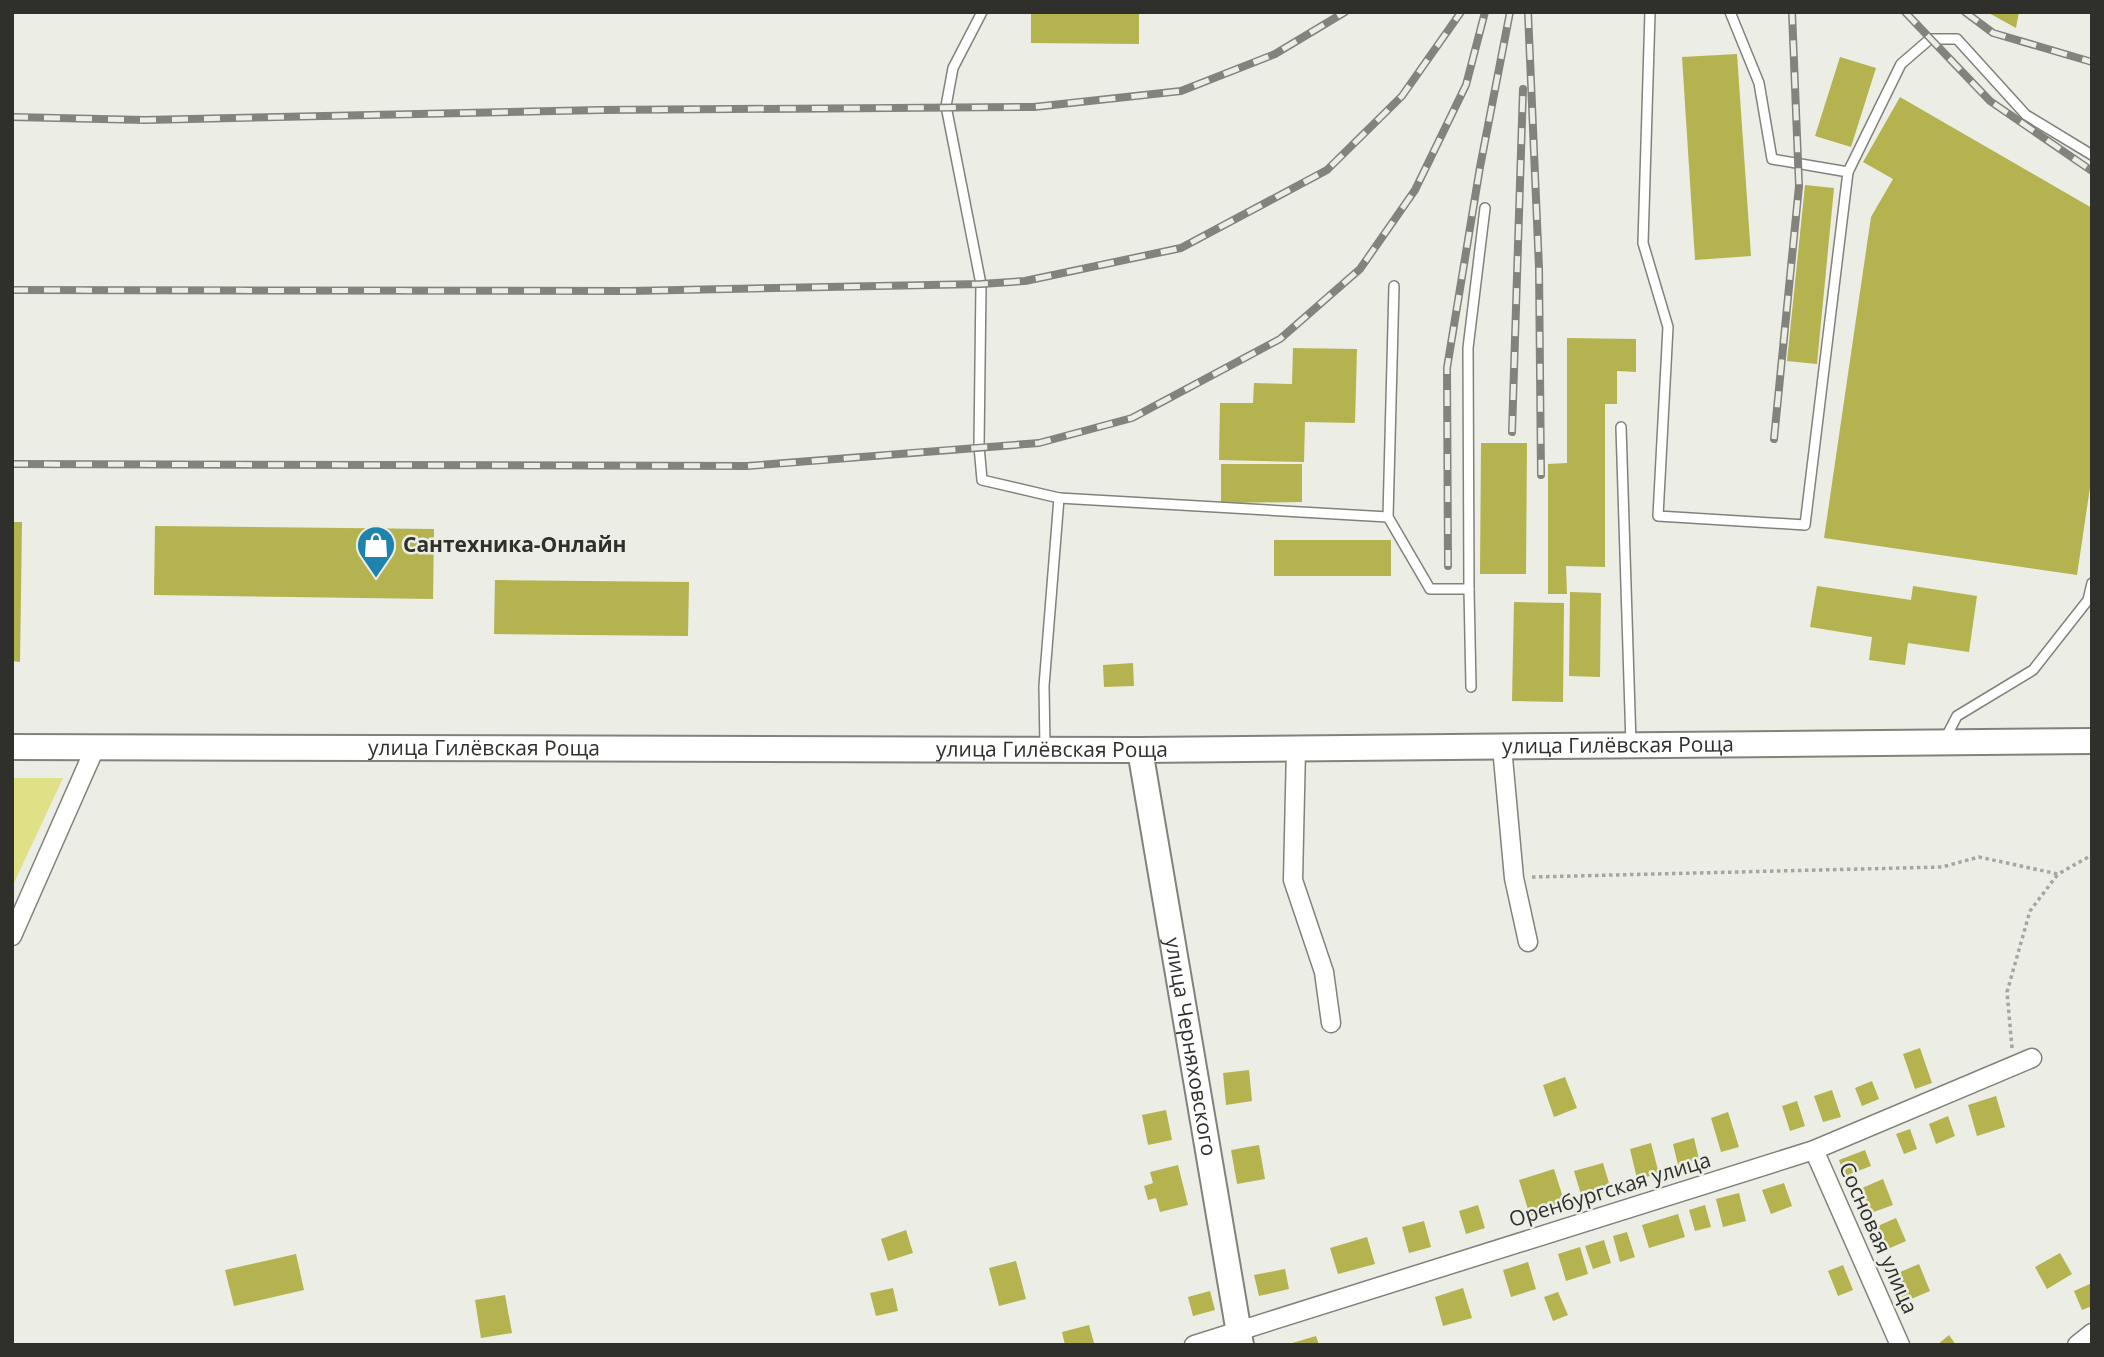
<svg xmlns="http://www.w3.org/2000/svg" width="2104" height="1357" viewBox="0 0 2104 1357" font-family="'Open Sans',sans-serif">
  <rect width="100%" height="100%" fill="#ecede5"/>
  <polygon fill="#e0e086" points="12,778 63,778 12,887"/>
  <g fill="#b4b350">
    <polygon points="1031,12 1139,12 1139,44 1031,43"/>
    <polygon points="1987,12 2019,12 2016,28"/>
    <polygon points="1737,54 1751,256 1695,260 1682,57"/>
    <polygon points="1840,57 1876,68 1851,147 1815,136"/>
    <polygon points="1900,97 2092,208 2092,474 2077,575 1824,538 1871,217 1893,179 1863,162"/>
    <polygon points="1805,185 1834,188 1817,364 1787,361"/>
    <polygon points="1567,338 1636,339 1636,372 1617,371 1617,404 1605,404 1605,567 1566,566 1567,594 1548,594 1548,464 1567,463"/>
    <polygon points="1293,348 1357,349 1355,423 1305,422 1304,462 1219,460 1220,403 1253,403 1254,383 1292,384"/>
    <polygon points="1481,443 1527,443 1526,574 1480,574"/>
    <polygon points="1221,464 1302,464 1302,502 1221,503"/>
    <polygon points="12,522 22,522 20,662 12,661"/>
    <polygon points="155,526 434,529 433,599 154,595"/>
    <rect x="1274" y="540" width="117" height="36"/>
    <polygon points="495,580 689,582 688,636 494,634"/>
    <polygon points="1817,586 1911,600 1913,586 1977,596 1969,652 1908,643 1905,665 1869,660 1872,637 1810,627"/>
    <polygon points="1570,592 1601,593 1600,677 1569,676"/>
    <polygon points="1514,602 1564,603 1563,702 1512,701"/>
    <polygon points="1133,663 1134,686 1104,687 1103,665"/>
    <polygon points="1920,1048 1932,1083 1915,1089 1903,1054"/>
    <polygon points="1249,1070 1252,1101 1226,1105 1223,1073"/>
    <polygon points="1565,1077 1577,1108 1554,1117 1543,1085"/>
    <polygon points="1872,1081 1879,1099 1862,1106 1855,1088"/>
    <polygon points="1832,1090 1841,1117 1823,1122 1814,1096"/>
    <polygon points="1996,1096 2005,1127 1977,1136 1968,1105"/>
    <polygon points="1797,1101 1805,1126 1790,1131 1782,1106"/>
    <polygon points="1166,1110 1172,1140 1148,1145 1142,1115"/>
    <polygon points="1728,1112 1739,1147 1721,1152 1711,1118"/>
    <polygon points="1948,1116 1955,1136 1936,1144 1929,1124"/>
    <polygon points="1910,1129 1917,1149 1904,1154 1896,1134"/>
    <polygon points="1694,1138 1699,1159 1678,1165 1673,1144"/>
    <polygon points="1651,1143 1659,1174 1637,1179 1630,1149"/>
    <polygon points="1259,1145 1265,1179 1237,1184 1231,1150"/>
    <polygon points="1865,1150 1871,1166 1845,1176 1839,1160"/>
    <polygon points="1603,1163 1611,1190 1582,1198 1574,1171"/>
    <polygon points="1178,1165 1188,1205 1160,1212 1156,1198 1148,1200 1144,1186 1153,1183 1150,1172"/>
    <polygon points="1554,1169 1565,1204 1530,1216 1519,1180"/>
    <polygon points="1883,1179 1893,1205 1871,1213 1862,1188"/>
    <polygon points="1784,1183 1792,1206 1771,1214 1762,1190"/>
    <polygon points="1739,1193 1746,1221 1723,1227 1716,1199"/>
    <polygon points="1478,1205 1485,1228 1466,1234 1459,1211"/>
    <polygon points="1705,1205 1711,1227 1695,1231 1689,1210"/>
    <polygon points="1678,1214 1685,1237 1649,1248 1642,1225"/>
    <polygon points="1896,1218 1906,1241 1881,1252 1871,1229"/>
    <polygon points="1424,1221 1431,1247 1409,1253 1402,1227"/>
    <polygon points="906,1230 913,1253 888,1261 881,1239"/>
    <polygon points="1627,1232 1635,1257 1620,1262 1613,1236"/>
    <polygon points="1367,1237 1375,1264 1338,1274 1330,1248"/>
    <polygon points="1604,1240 1611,1263 1593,1269 1585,1246"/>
    <polygon points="1580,1247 1588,1274 1566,1281 1558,1254"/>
    <polygon points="2060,1253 2072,1274 2047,1289 2035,1267"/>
    <polygon points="296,1254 304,1290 234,1306 225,1270"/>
    <polygon points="1016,1261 1026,1299 999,1306 989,1268"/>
    <polygon points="1528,1262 1536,1289 1511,1297 1503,1270"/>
    <polygon points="1919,1264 1930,1291 1904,1302 1893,1275"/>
    <polygon points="1843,1265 1853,1290 1838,1296 1828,1271"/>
    <polygon points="1285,1269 1289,1289 1259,1296 1254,1275"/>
    <polygon points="2092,1283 2092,1306 2082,1310 2074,1291"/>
    <polygon points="893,1288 898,1311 876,1316 870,1293"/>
    <polygon points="1463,1288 1472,1318 1443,1326 1435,1297"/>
    <polygon points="1210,1291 1215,1310 1193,1316 1188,1297"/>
    <polygon points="1558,1292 1568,1315 1553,1321 1544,1297"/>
    <polygon points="505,1295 512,1333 481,1338 475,1300"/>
    <polygon points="1089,1325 1094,1343 1065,1345 1062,1332"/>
    <polygon points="1949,1335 1956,1345 1937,1345"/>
    <polygon points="1316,1336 1319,1345 1289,1345 1289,1344"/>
  </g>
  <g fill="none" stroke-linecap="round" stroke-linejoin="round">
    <g stroke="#81827b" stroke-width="12">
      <g id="lane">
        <polyline points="982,12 953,68 946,106 981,284 979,446 982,480 1059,498 1044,686 1045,748"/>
        <polyline points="1650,12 1643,243 1668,327 1658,516 1805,525 1848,172 1772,159 1759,83 1730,12"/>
        <polyline points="1848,172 1901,64 1930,39 1957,39 2026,115 2092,155"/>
        <polyline points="1621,427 1631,744"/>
        <polyline points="1059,498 1388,517 1394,286"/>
        <polyline points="1388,517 1430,589 1469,589 1468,348 1485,208"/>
        <polyline points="1469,589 1471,687"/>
        <polyline points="1944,741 1957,716 2033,670 2088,600 2092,583"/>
      </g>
    </g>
    <g stroke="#81827b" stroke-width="21">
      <g id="street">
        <polyline points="1502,747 1514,878 1528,942"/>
        <polyline points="1296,748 1293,880 1324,972 1331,1023"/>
        <polyline points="12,936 95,748"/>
        <polyline points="1814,1150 1900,1345"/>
        <polyline points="1194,1345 1814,1150 2032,1058"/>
        <polyline points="2077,1345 2092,1333"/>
      </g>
    </g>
    <g stroke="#81827b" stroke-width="28">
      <g id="secondary">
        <path id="s1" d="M12,747L1140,750L2092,741"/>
        <path id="s2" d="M1140,750L1241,1345"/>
      </g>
    </g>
    <g stroke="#a5a6a0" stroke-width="3.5" stroke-dasharray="3.5 3.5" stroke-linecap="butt">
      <polyline points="1532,877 1942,867 1979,857 2058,874 2092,855"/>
      <polyline points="2012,1048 2007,992 2030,911 2058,874"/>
    </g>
    <use href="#lane" stroke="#fff" stroke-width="9"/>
    <use href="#street" stroke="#fff" stroke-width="18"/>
    <use href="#secondary" stroke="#fff" stroke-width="24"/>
    <g stroke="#82837d" stroke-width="8">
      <g id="rail">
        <polyline points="1528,12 1539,268 1541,475"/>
        <polyline points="1905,12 1990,101 2092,171"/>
        <polyline points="1965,12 1993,33 2092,62"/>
        <polyline points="12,117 145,120 601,110 1034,107 1181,91 1275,54 1345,12"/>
        <polyline points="12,290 630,291 981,284 1025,281 1181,248 1327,170 1402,96 1461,12"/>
        <polyline points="1512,432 1523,89"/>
        <polyline points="1774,439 1799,186 1792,12"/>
        <polyline points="12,464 747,466 1039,443 1132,418 1280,339 1360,269 1415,190 1466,85 1485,12"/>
        <polyline points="1448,566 1447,368 1480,167 1510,12"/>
      </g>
    </g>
    <use href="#rail" stroke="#ecede5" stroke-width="5" stroke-dasharray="16" stroke-linecap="butt"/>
  </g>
  <defs>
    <g id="shop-pin" transform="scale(2.0125)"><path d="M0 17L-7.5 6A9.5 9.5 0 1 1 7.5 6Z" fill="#1e83ad" stroke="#ecede5"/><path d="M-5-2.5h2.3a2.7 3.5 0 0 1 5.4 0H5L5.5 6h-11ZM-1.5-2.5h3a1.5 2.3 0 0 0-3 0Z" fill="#fff"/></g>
  </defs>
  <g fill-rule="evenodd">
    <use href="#shop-pin" x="376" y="545"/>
  </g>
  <g text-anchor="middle" stroke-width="5" stroke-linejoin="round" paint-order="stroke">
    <g font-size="21" font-weight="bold" fill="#2f2f2c" stroke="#ecede5" text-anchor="start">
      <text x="403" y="552">Сантехника-Онлайн</text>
    </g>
    <g font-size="21" fill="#2f2f2c" stroke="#ecede5">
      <text dy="7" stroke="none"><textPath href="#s1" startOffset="1606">улица Гилёвская Роща</textPath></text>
      <text dy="7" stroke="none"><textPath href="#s1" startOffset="472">улица Гилёвская Роща</textPath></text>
      <text dy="7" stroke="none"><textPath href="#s1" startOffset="1040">улица Гилёвская Роща</textPath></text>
      <text dy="7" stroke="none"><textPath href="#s2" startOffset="301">улица Черняховского</textPath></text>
      <text transform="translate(1610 1190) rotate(-17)" y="7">Оренбургская улица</text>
      <text transform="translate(1878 1238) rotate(66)" y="7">Сосновая улица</text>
    </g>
  </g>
  <rect width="2104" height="1357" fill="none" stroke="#2f2f2c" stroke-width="28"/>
</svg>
